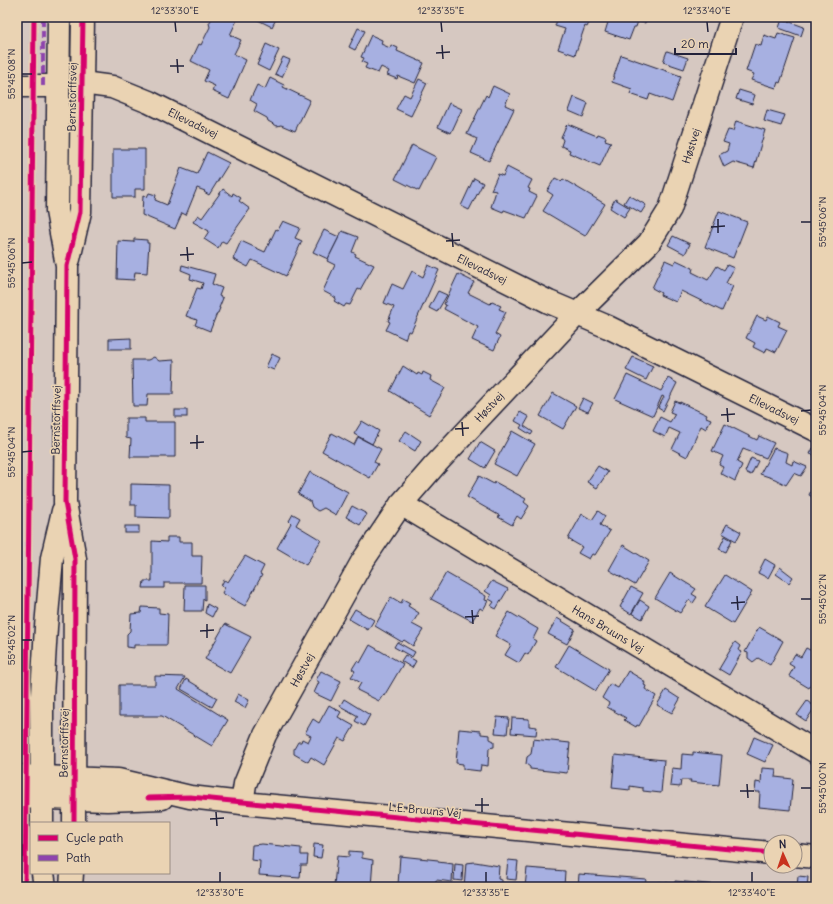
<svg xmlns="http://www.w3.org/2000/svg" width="833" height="904" viewBox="0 0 833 904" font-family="Delius,sans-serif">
  <rect width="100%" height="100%" fill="#d6c8c1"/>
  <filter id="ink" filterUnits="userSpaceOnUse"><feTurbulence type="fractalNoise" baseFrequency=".025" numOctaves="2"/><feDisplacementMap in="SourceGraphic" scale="8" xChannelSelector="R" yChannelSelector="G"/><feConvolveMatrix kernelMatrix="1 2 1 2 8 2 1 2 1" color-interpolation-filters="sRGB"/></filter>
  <g filter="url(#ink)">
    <g fill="#a7b0e1" stroke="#22223b">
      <polygon points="213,17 231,17 237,20 230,35 241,40 234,54 246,60 229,99 212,91 215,86 204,81 209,70 191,61 199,44 201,45 210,27 209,23"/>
      <polygon points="252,17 277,17 272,27"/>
      <polygon points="558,17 588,17 586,22 589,23 587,27 585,26 575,55 558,49 565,29 555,26"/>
      <polygon points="607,17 647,17 645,23 638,21 636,27 634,27 629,40 605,32 609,19"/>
      <polygon points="782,19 804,27 801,36 779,28"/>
      <polygon points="358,28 365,31 355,50 349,47"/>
      <polygon points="778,33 795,38 780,83 778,82 776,88 751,80 754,74 746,71 755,44 761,46 764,35 776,39"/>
      <polygon points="371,35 382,40 381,44 390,48 391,45 398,48 397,51 424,63 415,83 398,76 397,79 387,75 389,71 381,67 378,73 365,68 367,64 362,62 364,58 361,57"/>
      <polygon points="266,44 279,50 269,71 257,65"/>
      <polygon points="667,51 688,58 684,69 663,62"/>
      <polygon points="621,55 681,76 672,102 650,94 648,100 630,94 632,89 612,82"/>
      <polygon points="283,57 290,60 282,77 275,74"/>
      <polygon points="270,78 284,85 283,87 310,100 295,131 281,125 277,126 268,121 267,118 254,111 257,104 250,100 257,85 265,89"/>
      <polygon points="419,79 427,83 411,116 396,109 404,94 410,97"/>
      <polygon points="493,86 510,94 505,105 514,109 489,161 471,153 477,139 467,134 486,95 488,97"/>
      <polygon points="739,90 755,95 752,104 736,99"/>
      <polygon points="574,97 588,103 583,117 569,111"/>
      <polygon points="449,103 462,109 451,133 438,127"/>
      <polygon points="767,110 785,115 781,126 764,121"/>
      <polygon points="736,121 765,130 754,168 733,162 724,167 719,155 727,151 729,144 723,142 728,130 733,131"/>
      <polygon points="568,124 597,136 598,134 606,137 605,140 611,142 600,166 569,153 570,150 561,146 563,140 561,137 566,126"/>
      <polygon points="412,145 436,157 419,191 395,179"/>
      <polygon points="113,149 145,149 145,189 135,189 135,197 113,197"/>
      <polygon points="207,152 229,163 209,195 204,192 205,191 197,188 186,215 182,213 175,229 142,215 143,195 147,197 149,193 156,195 155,200 167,205 181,168 197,174"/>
      <polygon points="507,167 532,180 528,188 530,189 529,192 537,196 526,218 504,210 503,212 491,207 496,191 491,190 498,174 503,176"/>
      <polygon points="474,178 483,183 469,210 461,206"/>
      <polygon points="555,178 561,181 563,179 605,204 585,236 543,211 553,195 547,191"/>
      <polygon points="223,189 232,196 233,193 241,198 239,201 250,209 226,243 222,241 218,248 204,239 209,231 193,222 198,215 202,218"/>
      <polygon points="629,195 646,205 641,213 624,203"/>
      <polygon points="615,199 630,208 624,217 610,208"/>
      <polygon points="719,211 747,222 733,258 705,247"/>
      <polygon points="283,221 300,228 295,238 302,241 286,276 252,260 248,267 233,259 241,241 265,252 276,229 278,230"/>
      <polygon points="324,230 339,237 328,259 313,252"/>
      <polygon points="342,231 358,237 352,252 356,254 355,256 374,265 360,290 358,289 350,305 346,304 344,307 334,301 336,298 323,291 335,265 327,261"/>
      <polygon points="673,236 690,244 685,254 668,245"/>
      <polygon points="134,239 147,240 147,243 149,243 147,273 135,272 134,280 117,279 118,241 134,242"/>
      <polygon points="665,260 674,264 676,260 693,268 692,272 708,280 717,266 724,270 727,265 734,268 726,283 733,286 722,311 681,291 676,302 660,295 661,293 652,288"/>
      <polygon points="182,265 215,274 212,284 222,288 219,296 223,298 219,308 220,308 218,313 217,313 210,331 195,325 197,320 186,316 197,288 201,289 203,283 190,279 191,274 181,270"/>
      <polygon points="428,265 439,270 411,332 408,331 405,339 386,330 390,322 388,321 394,307 384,303 392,284 403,289 412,271 423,277"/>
      <polygon points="458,274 474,282 468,293 490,304 492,302 501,306 499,309 506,312 495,334 500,337 494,350 472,340 478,327 444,309 446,305 444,304"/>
      <polygon points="438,291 447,295 437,312 429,308"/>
      <polygon points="757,316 766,320 768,316 780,322 778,326 787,330 776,352 767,348 765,353 753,347 755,343 746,338"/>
      <polygon points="131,338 131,349 109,349 109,339"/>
      <polygon points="272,354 280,358 274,370 266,367"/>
      <polygon points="154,357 159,361 174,360 173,394 148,394 147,406 133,406 132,360 148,360"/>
      <polygon points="633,357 653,366 646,380 626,370"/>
      <polygon points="403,366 417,375 418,373 422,375 423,372 431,376 430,380 445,388 429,415 390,391"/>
      <polygon points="627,375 661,391 668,378 677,383 663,411 658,408 664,397 662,396 653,416 615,399"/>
      <polygon points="553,393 576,406 563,429 540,416"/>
      <polygon points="583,398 593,403 588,412 578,408"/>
      <polygon points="675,401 680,403 680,402 707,415 706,417 711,419 706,429 701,426 687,457 672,449 680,433 669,428 665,437 653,431 660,417 670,422 675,414 670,412"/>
      <rect x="175" y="410" width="12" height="7"/>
      <polygon points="520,412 529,417 524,426 533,432 531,435 520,428 522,425 515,421"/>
      <polygon points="126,418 145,418 145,422 175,422 175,457 130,457 131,439 126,438"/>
      <polygon points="362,421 379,431 372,444 354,434"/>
      <polygon points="725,424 757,440 759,436 774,443 766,458 743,449 737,462 742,465 735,481 720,473 723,467 719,465 723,456 712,451"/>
      <polygon points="406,431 421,441 415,451 399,441"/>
      <polygon points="512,431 535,444 517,476 494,464"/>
      <polygon points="332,433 354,445 358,437 381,449 374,462 378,464 370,478 322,451"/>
      <polygon points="480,442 495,451 485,468 470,459"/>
      <polygon points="774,448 788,453 786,462 792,465 793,461 807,467 801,476 794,473 786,485 775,479 760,474"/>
      <polygon points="813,448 816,449 816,456 810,454"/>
      <polygon points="751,458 758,461 751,475 745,472"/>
      <polygon points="598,466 608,472 597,488 587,482"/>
      <polygon points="310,472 348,492 336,515 324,508 318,511 312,507 310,501 298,494"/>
      <polygon points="479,476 494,484 495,482 526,499 524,502 529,506 521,519 517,516 512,525 498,517 500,516 467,497"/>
      <polygon points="816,480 816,499 809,495"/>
      <polygon points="131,484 169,485 169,518 136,517 136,505 131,505"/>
      <polygon points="352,506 367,514 360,525 346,517"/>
      <polygon points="598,511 605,516 600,525 610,531 595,555 592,554 589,559 578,553 582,547 568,539 582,514 592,520"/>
      <polygon points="293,514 300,518 296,525 321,540 306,565 277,548 291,523 289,521"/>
      <polygon points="727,524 741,532 736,541 722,533"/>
      <rect x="125" y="526" width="14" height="7"/>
      <polygon points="725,536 732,540 726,552 719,549"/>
      <polygon points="167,537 179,537 179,542 192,542 192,556 202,556 201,583 164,583 164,588 143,588 144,581 152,581 152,541 167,542"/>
      <polygon points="623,545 649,561 635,585 609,570"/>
      <polygon points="245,556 264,566 260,574 262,575 245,606 222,593 225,587 221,586 224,580 228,582"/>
      <polygon points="765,559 775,565 768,578 758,573"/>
      <polygon points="780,567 793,577 789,583 776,574"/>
      <polygon points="446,573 486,596 485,600 488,601 483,610 480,608 472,621 431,599"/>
      <polygon points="670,573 696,589 692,594 697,597 693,603 689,600 680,613 655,598"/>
      <polygon points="725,575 752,592 733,624 705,607"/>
      <polygon points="492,581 508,589 496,609 491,606 494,602 489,599 491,595 485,591"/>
      <polygon points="185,585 205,585 205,600 203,599 202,611 184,611"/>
      <polygon points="631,587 643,593 631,614 620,607"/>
      <polygon points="391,597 401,603 403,599 410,603 408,606 419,613 412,624 423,630 413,646 404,640 402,642 375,626"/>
      <polygon points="640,600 649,606 642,619 632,613"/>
      <polygon points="207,604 216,609 212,617 205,613"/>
      <polygon points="142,607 159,608 159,613 168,614 167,645 134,645 134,648 127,647 127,634 130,631 131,614 141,613"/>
      <polygon points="355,609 374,620 368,630 349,619"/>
      <polygon points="509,612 538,629 533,639 536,641 528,655 525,653 519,663 505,655 511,645 495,636"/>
      <polygon points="557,618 575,629 567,644 548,634"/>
      <polygon points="225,624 251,637 230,673 205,659"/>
      <polygon points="759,627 783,641 770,665 758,658 753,662 748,658 748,653 745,652"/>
      <polygon points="397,642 415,652 412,657 394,647"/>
      <polygon points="735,642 740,646 738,650 742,652 729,675 719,669"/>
      <polygon points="370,645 403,664 384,696 383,695 379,701 357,690 361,683 351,677 355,671 352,669 357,661 360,663"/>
      <polygon points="569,645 609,669 596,691 556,667"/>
      <polygon points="806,648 816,653 816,681 814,680 809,688 789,676 794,667 789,664 795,654 801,657"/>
      <polygon points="405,655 416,661 412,668 401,661"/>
      <polygon points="321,671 341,681 331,701 314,693 319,682 316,680"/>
      <polygon points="628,671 643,680 645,683 644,685 646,686 645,689 656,696 639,726 637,725 636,727 624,720 626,718 607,707 609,703 602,698 610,684 618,688"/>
      <polygon points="155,676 185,677 178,689 228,720 212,746 162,716 119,716 119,685 155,685"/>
      <polygon points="186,679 217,698 212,707 181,689"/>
      <polygon points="666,690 680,699 672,713 657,705"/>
      <polygon points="238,694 249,700 245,708 234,702"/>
      <polygon points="344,699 370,715 364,726 355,721 358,716 340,706"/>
      <polygon points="807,701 815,707 806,721 797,715"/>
      <polygon points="329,705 341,712 338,717 354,726 345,741 339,738 324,765 311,757 308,762 294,754 294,749 298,742 301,742 302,739 308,742 311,736 305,733 313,719 319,723"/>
      <polygon points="497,717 509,718 507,734 495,733"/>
      <polygon points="512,718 529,719 529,726 537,727 536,735 511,733"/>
      <polygon points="459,729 481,731 481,734 490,735 490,739 494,741 494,747 489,748 488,766 481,765 480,771 463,769 463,764 456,763"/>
      <polygon points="754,737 773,745 765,762 747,754"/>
      <polygon points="533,739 570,743 567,773 530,769 530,767 526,764 527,757 531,754"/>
      <polygon points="693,752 722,755 719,785 690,782 691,780 681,780 680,787 670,786 672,768 681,769 682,754 693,755"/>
      <polygon points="615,755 664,760 661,793 643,791 643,788 630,786 630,790 612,788"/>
      <polygon points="762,768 776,769 775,777 793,779 790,810 759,807 760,792 755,792 756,782 761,783"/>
      <polygon points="262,844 301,848 301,855 308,855 307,865 301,865 300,878 259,875 260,861 251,860 252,845"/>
      <polygon points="314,844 323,845 321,858 313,857"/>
      <polygon points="349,851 362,852 362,858 373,860 371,887 334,885 337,856 349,857"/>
      <polygon points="400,856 438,860 438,862 453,864 452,882 436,880 435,887 398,885"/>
      <polygon points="508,860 518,861 516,880 506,879"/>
      <polygon points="475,862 499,866 498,879 502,880 502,887 464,887 466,863"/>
      <polygon points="455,864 463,865 462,881 454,880"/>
      <polygon points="527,868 565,871 564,887 525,887"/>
      <polygon points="579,874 646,879 645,887 578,887"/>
      <polygon points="798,876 808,877 807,887 797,887"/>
      <polygon points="675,881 718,885 718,887 675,887"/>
      <polygon points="659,882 668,883 668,887 659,887"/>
      <polygon points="727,883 737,884 737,887 727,887"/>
    </g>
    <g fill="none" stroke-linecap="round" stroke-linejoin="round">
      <g stroke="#22223b" stroke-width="25">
        <g id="minor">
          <polyline points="59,17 57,211 67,266 65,502 75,559 74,823"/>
          <polyline points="82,83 112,87 149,102 549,302 608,327 816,430"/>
          <polyline points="17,86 58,86"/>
          <polyline points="69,259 80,212 83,17"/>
          <polyline points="401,504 816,752"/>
          <polyline points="17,776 118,780 190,797 242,803 771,853"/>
          <polyline points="17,797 107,800 162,798"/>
          <polyline points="242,803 245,784 265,735 362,562 401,504 435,465 577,314 649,243 670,209 732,17"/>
          <polyline points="42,823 42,696 46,627 52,558 63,511"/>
          <polyline points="795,855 816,857"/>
          <polyline points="43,873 45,887"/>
          <polyline points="71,887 72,873"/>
        </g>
      </g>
      <use href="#minor" stroke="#ead3b3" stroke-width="22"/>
      <polyline stroke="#8e44ad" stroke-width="4" stroke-dasharray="8 4" stroke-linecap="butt" points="43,86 43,17"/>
      <g stroke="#ead3b3" stroke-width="8">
        <g id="cycleway">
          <polyline points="148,798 190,797 771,853"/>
          <polyline points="74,823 75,559 65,502 67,266 80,212 83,17"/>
          <polyline points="25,887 34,17"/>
        </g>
      </g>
      <use href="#cycleway" stroke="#d6006c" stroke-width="5"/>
    </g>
  </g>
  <path fill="none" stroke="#22223b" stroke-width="1.5" d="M175,22L176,32M441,22L442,32M707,22L708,32M442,45L443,59M436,53L450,52M177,59L178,73M170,66H184M22,74H32M718,219V233M801,222H811M711,227L725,226M452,233L453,247M446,241L460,240M187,247L188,261M180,255L194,254M22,263L32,262M727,408L728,422M801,411L811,410M721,415L735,414M462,422L463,436M455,429L469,428M197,435V449M190,443L204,442M22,452L32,451M737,596L738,610M801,599H811M731,603L745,602M472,610L473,624M465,617L479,616M207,624V638M200,631L214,630M22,640H32M747,784L748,798M801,788H811M740,791H754M482,798V812M475,805H489M216,812L217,826M210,819L224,818M220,872V882M486,872V882M752,872V882"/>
  <g text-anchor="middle" stroke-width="3.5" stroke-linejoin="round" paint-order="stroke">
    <g font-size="11" fill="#22223b" stroke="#ead3b3">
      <text transform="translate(72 97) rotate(-89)" y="4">Bernstorffsvej</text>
      <text transform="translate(193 123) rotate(26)" y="4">Ellevadsvej</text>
      <text transform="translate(691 146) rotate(-72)" y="4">Høstvej</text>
      <text transform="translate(482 269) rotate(26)" y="4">Ellevadsvej</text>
      <text transform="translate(489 407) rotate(-47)" y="4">Høstvej</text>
      <text transform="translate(774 409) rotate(26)" y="4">Ellevadsvej</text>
      <text transform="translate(56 420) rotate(-89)" y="4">Bernstorffsvej</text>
      <text transform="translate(608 629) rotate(31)" y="4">Hans Bruuns Vej</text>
      <text transform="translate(302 670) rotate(-61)" y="4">Høstvej</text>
      <text transform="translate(64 743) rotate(-89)" y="4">Bernstorffsvej</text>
      <text transform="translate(425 810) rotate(5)" y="4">L.E. Bruuns Vej</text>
    </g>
  </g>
  <rect width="833" height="904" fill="none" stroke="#ead3b3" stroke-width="44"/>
  <rect x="30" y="822" width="140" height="52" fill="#ead3b3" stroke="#9a8c83"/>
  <rect x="38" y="835" width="20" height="6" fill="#d6006c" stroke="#9a8c83"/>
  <text x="66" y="842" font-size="12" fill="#22223b">Cycle path</text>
  <rect x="38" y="855" width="20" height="6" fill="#8e44ad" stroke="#9a8c83"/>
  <text x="66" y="862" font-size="12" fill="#22223b">Path</text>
  <g transform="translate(783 854) rotate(357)"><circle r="19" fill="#ead3b3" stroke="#9a8c83"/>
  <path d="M0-3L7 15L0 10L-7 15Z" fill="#c8321e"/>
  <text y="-6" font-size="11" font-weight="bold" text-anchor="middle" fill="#22223b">N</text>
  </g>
  <path d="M675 48v6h61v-6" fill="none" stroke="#22223b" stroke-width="2"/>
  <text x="681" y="48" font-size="12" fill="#22223b" stroke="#ead3b3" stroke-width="3" paint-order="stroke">20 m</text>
  <rect x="22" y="22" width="789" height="860" fill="none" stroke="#22223b" stroke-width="1.5"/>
  <g font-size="10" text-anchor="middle" fill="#22223b">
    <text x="175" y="14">12°33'30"E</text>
    <text x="441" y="14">12°33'35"E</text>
    <text x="707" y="14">12°33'40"E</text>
    <text transform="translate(11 74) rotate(-90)" y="4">55°45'08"N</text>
    <text transform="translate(822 222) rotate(-90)" y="4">55°45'06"N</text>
    <text transform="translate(11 263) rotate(-90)" y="4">55°45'06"N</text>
    <text transform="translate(822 410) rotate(-90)" y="4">55°45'04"N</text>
    <text transform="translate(11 452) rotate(-90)" y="4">55°45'04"N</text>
    <text transform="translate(822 599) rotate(-90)" y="4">55°45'02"N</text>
    <text transform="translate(11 640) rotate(-90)" y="4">55°45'02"N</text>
    <text transform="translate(822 788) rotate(-90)" y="4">55°45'00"N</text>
    <text x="220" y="896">12°33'30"E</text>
    <text x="486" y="896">12°33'35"E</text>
    <text x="752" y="896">12°33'40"E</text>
  </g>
</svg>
